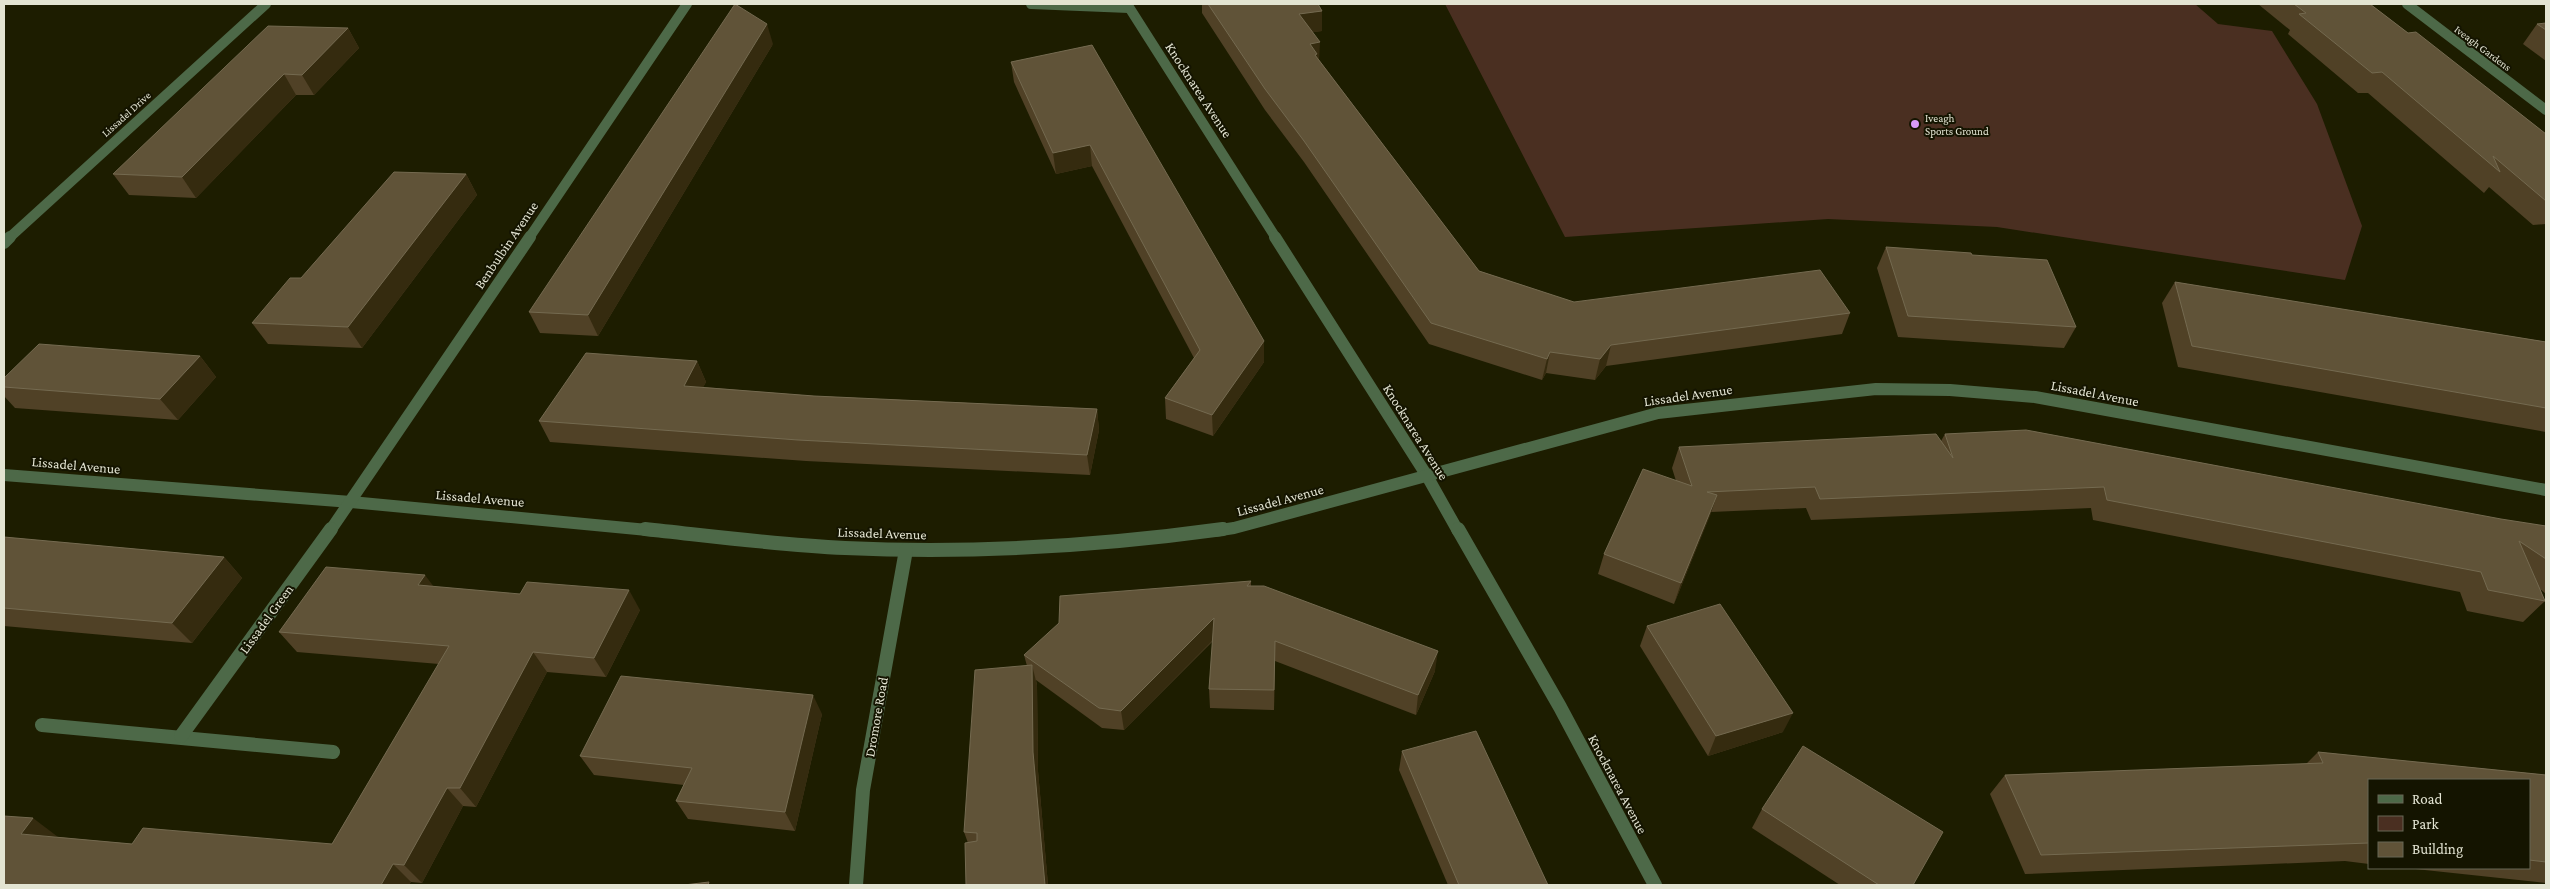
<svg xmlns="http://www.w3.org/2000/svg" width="2550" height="889" viewBox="0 0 2550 889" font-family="'Crimson Pro',serif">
  <rect width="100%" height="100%" fill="#1d1d00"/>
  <polygon fill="#4a2f21" points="1445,4 2195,4 2218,24 2272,31 2317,104 2362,226 2345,280 1997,227 1828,219 1565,237"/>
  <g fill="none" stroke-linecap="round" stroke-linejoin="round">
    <g stroke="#4d6948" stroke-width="10">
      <polyline points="1031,4 1129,8"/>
      <polyline points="1127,4 1276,238"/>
      <polyline points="2407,4 2546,110"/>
      <polyline points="9,238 266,4"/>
      <polyline points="529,238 687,4"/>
    </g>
    <g stroke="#4d6948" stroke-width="12">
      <polyline points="1275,237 1427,476 1458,531"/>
      <polyline points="4,243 10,237"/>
      <polyline points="4,475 351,502 658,531"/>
      <polyline points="330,531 530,237"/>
      <polyline points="1214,531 1234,528 1658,413 1876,389 1950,390 2035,397 2546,490"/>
    </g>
    <g stroke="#4d6948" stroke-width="14">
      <path d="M645,529C711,536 778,545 845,548C971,554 1099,546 1223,529"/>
      <polyline points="1458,529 1560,707 1655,885"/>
      <polyline points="42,725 333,752"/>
      <polyline points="181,736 331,529"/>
      <polyline points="856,885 863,790 906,550"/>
    </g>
  </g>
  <g fill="#504126">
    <polygon points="1202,4 1318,4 1322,11 1322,31 1313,32 1319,60 1479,271 1574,302 1850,313 1842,334 1606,366 1595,380 1546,373 1542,380 1429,344 1304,162 1265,110 1202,13"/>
    <polygon points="2258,4 2370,4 2408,33 2546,134 2546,224 2533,225 2489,187 2484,193 2368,93 2358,93 2288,34 2290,30"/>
    <polygon points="2546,23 2546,61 2523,44 2537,24"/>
    <polygon points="348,28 359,48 314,95 296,95 196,198 129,195 113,174"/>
    <polygon points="773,44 598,336 540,333 529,312"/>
    <polygon points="1092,45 1264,362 1213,436 1166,419 1165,398 1194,358 1092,166 1056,174 1014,82 1011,62"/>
    <polygon points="466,174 477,195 362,348 268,344 252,323 301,278"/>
    <polygon points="1886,247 1972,255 2076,327 2064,348 1898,337 1877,268"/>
    <polygon points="2175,282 2546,342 2546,432 2178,367 2162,303"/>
    <polygon points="200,356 216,377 178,420 15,408 4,396 4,378"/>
    <polygon points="697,361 706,382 703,387 814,396 1097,409 1099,430 1090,475 806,461 550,442 539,421"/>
    <polygon points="1945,434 2546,526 2546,594 2540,589 2545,601 2523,622 2467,611 2460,592 2093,520 2091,508 1811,520 1806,508 1711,512 1674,604 1598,574 1604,554 1676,481 1672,468 1679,447 1941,441"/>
    <polygon points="4,537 224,557 242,578 192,643 4,626"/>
    <polygon points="1251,581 1251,586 1435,671 1416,715 1275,661 1274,710 1210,708 1209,689 1213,641 1124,730 1102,728 1036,680 1037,685 1038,771 1048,885 968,843 964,832 1027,666 1024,655"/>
    <polygon points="433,587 640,610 606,677 547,672 476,807 463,806 422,883 411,882 409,885 4,885 58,837 132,844 332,844 439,664 297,652 279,632"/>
    <polygon points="1647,626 1783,732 1708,756 1640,646"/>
    <polygon points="822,714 795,831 688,819 676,801 684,785 594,775 580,756"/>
    <polygon points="1402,751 1548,885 1448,885 1399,770"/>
    <polygon points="2318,752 2546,775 2546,883 2406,868 2529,868 2529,780 2369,780 2369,864 2345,861 2025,874 1990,794 2005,775 2306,764"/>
    <polygon points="1762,809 1913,885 1840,885 1752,828"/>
  </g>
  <g fill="#352b0f">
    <polygon points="1322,11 1322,31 1299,34 1299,14"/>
    <polygon points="767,24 773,44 598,336 588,315"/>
    <polygon points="348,28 359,48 314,95 302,75"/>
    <polygon points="1320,42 1319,62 1310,44"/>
    <polygon points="284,74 296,95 196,198 182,177"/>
    <polygon points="1090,145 1092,166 1056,174 1053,153"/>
    <polygon points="466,174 477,195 362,348 348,327"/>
    <polygon points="1264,341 1264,362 1213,436 1212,415"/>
    <polygon points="1611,345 1606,366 1595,380 1600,359"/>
    <polygon points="1550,352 1546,373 1542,380 1547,359"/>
    <polygon points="200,356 216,377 178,420 160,399"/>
    <polygon points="697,361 706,382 693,407 684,386"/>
    <polygon points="1097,409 1099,430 1090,475 1087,455"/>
    <polygon points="1717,495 1710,516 1674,604 1681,583"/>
    <polygon points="224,557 242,578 192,643 172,623"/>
    <polygon points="425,575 440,595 418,585"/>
    <polygon points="629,590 640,610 606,677 594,658"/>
    <polygon points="1214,618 1215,638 1124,730 1121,711"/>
    <polygon points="1275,641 1275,661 1274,710 1274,690"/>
    <polygon points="1438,651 1435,671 1416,715 1418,695"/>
    <polygon points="533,652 547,672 476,807 460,788"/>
    <polygon points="1032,665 1037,685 1038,771 1048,885 1045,885 1033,752"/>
    <polygon points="813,695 822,714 795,831 785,812"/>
    <polygon points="1793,713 1783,732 1708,756 1716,736"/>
    <polygon points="447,788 463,806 422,883 404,865"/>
    <polygon points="33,818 58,837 21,834"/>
    <polygon points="393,864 411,882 409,885 381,885"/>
  </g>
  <g fill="#605338" stroke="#746a50">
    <polygon points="735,4 767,24 588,315 529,312"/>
    <polygon points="1208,4 1318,4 1322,11 1299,14 1320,42 1310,44 1317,54 1315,55 1479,271 1574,302 1820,270 1850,313 1611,345 1600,359 1550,352 1547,359 1431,323 1304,141 1265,89"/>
    <polygon points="2294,4 2370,4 2408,33 2416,32 2546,134 2546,201 2493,156 2500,172 2382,72 2372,73 2299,14 2306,13"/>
    <polygon points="2546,23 2546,30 2537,24"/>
    <polygon points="268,26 348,28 302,75 284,74 182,177 113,174"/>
    <polygon points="1092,45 1264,341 1212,415 1165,398 1200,350 1090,145 1053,153 1011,62"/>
    <polygon points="394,172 466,174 348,327 252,323 290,278 301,278"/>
    <polygon points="1886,247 1971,253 1972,255 2047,260 2076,327 1908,316"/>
    <polygon points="2175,282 2546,342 2546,408 2192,346"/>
    <polygon points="39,344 200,356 160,399 4,387 4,378"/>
    <polygon points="586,353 697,361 684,386 814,396 1097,409 1087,455 798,440 539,421"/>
    <polygon points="2026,430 2501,519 2546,526 2546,559 2519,541 2545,601 2488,590 2481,572 2107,500 2104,487 1820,499 1815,487 1707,492 1717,495 1681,583 1604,554 1643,469 1692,486 1679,447 1936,434 1953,458 1945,434"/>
    <polygon points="4,537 224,557 172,623 4,608"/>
    <polygon points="326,567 425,575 418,585 520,594 527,582 629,590 594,658 533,652 460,788 447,788 404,865 393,864 381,885 4,885 4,816 33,818 21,834 132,844 143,828 332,844 449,646 279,632"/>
    <polygon points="1251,581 1247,586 1264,586 1438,651 1418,695 1275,641 1274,690 1209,689 1214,618 1121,711 1099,708 1024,655 1059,623 1060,596"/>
    <polygon points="1720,604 1793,713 1716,736 1647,626"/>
    <polygon points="1032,665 1033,752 1045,885 966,885 965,843 977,841 977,833 964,832 975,670"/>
    <polygon points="621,676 813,695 785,812 676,801 692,768 580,756"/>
    <polygon points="1476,731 1548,885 1459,885 1402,751"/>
    <polygon points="1803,746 1943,832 1913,885 1879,885 1762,809"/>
    <polygon points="2318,752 2546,775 2546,862 2529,860 2529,780 2369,780 2369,843 2041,855 2005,775 2323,763"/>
    <polygon points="709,882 708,885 684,885"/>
  </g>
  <circle fill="#d89af8" stroke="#141400" stroke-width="2" cx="1915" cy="124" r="5"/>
  <g text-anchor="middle" stroke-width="4" stroke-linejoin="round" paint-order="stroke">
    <g font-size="11" fill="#e3e4d2" stroke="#141400">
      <text transform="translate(2483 48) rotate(37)" y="4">Iveagh Gardens</text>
      <text transform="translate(126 114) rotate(-42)" y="4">Lissadel Drive</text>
    </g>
    <g font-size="11" fill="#e3e4d2" stroke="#141400" text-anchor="start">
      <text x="1925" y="122">Iveagh<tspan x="1925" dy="13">Sports Ground</tspan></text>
    </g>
    <g font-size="14" fill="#e3e4d2" stroke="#141400">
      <text transform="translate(1199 90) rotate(57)" y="5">Knocknarea Avenue</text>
      <text transform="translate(506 245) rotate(-56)" y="5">Benbulbin Avenue</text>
      <text transform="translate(2095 393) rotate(11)" y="5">Lissadel Avenue</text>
      <text transform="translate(1688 395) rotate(-8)" y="5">Lissadel Avenue</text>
      <text transform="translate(1416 432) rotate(58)" y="5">Knocknarea Avenue</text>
      <text transform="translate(76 465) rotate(5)" y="5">Lissadel Avenue</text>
      <text transform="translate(480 498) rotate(5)" y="5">Lissadel Avenue</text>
      <text transform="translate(1280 500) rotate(-15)" y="5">Lissadel Avenue</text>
      <text transform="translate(882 533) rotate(2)" y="5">Lissadel Avenue</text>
      <text transform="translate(266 619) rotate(-54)" y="5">Lissadel Green</text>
      <text transform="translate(876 717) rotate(-80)" y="5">Dromore Road</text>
      <text transform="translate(1618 784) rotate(62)" y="5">Knocknarea Avenue</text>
    </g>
  </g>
  <rect width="2550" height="889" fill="none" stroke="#e3e4d2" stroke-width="10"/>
  <rect x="2368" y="779" width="162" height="90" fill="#141400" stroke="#676754"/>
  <rect x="2378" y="795" width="25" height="8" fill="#4d6948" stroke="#676754"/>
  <text x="2412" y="804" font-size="15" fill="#e3e4d2">Road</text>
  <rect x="2378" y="816" width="25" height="15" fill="#4a2f21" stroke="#676754"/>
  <text x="2412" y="829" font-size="15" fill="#e3e4d2">Park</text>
  <rect x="2378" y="842" width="25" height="15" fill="#605338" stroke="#676754"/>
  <text x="2412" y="854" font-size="15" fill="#e3e4d2">Building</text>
</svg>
